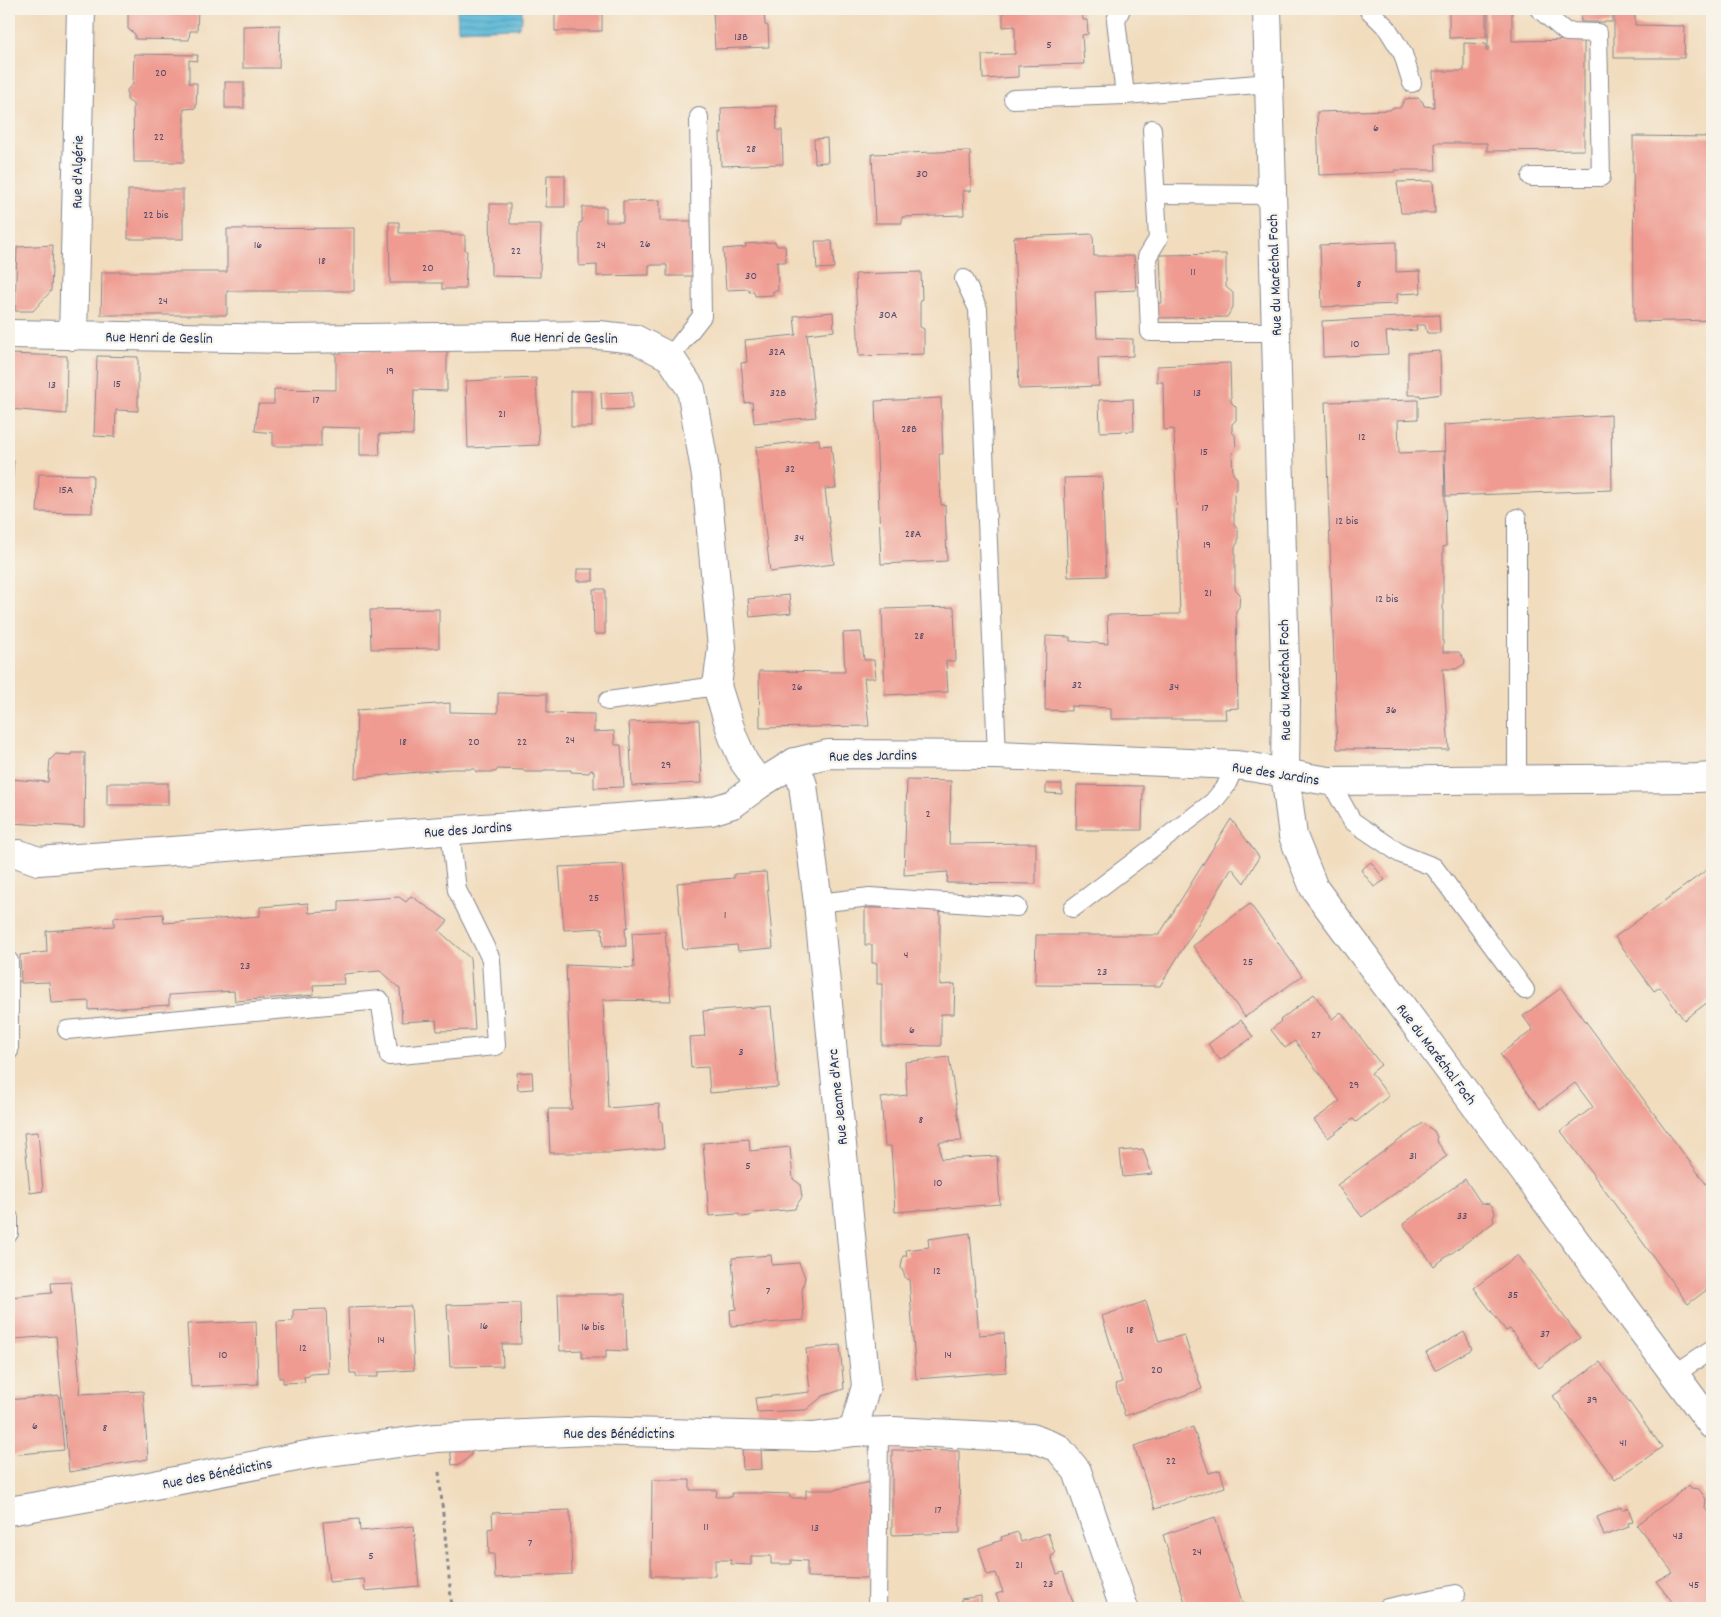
<svg xmlns="http://www.w3.org/2000/svg" width="1721" height="1617" viewBox="0 0 1721 1617" font-family="Dekko,sans-serif">
  <defs>
    <pattern id="water-rules" width="6" height="5" patternUnits="userSpaceOnUse" patternTransform="scale(1.25)"><rect width="6" height="5" fill="#56b6d5"/><path d="M0 2.5h6" fill="none" stroke="#4694b0"/></pattern>
  </defs>
  <rect width="100%" height="100%" fill="#f7f3e8"/>
  <filter id="ink" filterUnits="userSpaceOnUse"><feTurbulence type="fractalNoise" baseFrequency=".02" numOctaves="2"/><feDisplacementMap in="SourceGraphic" scale="10" xChannelSelector="R" yChannelSelector="G"/><feConvolveMatrix kernelMatrix="1 2 1 2 8 2 1 2 1" color-interpolation-filters="sRGB"/></filter>
  <filter id="wash" filterUnits="userSpaceOnUse"><feTurbulence type="fractalNoise" baseFrequency=".0096" numOctaves="4" result="noise"/><feDisplacementMap in="SourceGraphic" scale="20" xChannelSelector="R" yChannelSelector="G"/><feGaussianBlur stdDeviation="1.12" result="paint"/><feColorMatrix in="noise" values="0 0 0 0 0 0 0 0 0 0 0 0 0 0 0 0 0 1.4 0 .05"/><feComposite in="paint" operator="in"/></filter>
  <g filter="url(#wash)">
    <rect width="100%" height="100%" fill="#f1dcbd"/>
    <polygon fill="url(#water-rules)" stroke="#38729a" points="457,9 522,9 522,20 518,28 458,30"/>
    <g id="blocks">
      <g fill="#ef9b91">
        <polygon points="9,9 14,9 13,24 9,24"/>
        <polygon points="128,9 198,9 197,31 190,31 189,40 135,39 135,34 128,29"/>
        <rect x="555" y="9" width="47" height="22"/>
        <polygon points="713,9 764,9 765,25 768,26 769,47 715,49"/>
        <polygon points="1003,9 1082,9 1083,20 1087,20 1088,34 1082,35 1084,64 1018,66 1018,77 983,79 982,55 1015,54 1015,26 1003,27"/>
        <polygon points="1449,9 1486,9 1486,37 1449,38"/>
        <polygon points="1488,9 1512,9 1512,41 1584,40 1584,150 1487,151 1487,143 1435,143 1436,170 1394,170 1395,172 1319,175 1317,112 1390,110 1392,108 1400,108 1405,99 1418,98 1423,102 1424,106 1434,107 1433,71 1464,71 1464,43 1486,44 1486,51 1488,51"/>
        <polygon points="1580,9 1612,9 1612,22 1581,22"/>
        <polygon points="1614,9 1635,9 1635,25 1685,26 1684,58 1614,58"/>
        <polygon points="280,25 279,68 243,68 243,26"/>
        <polygon points="134,54 198,55 197,61 189,60 189,83 197,83 196,108 184,109 184,162 134,162 133,104 127,100 127,90 133,84"/>
        <rect x="225" y="82" width="19" height="26"/>
        <polygon points="776,106 777,130 782,130 783,164 721,166 720,133 722,133 721,108"/>
        <polygon points="1633,136 1712,137 1712,320 1634,322"/>
        <polygon points="827,138 828,162 815,163 814,139"/>
        <polygon points="970,151 971,191 963,191 964,215 902,217 902,223 875,223 872,154"/>
        <polygon points="547,175 565,175 565,207 546,207"/>
        <polygon points="1433,181 1435,213 1401,213 1397,182"/>
        <rect x="128" y="190" width="55" height="49"/>
        <polygon points="660,200 660,221 692,221 695,276 667,276 667,265 649,265 649,275 597,276 597,265 579,266 579,223 582,222 582,207 606,207 606,222 623,222 623,201"/>
        <polygon points="490,204 510,204 510,224 541,224 540,277 491,276"/>
        <polygon points="389,222 399,222 399,233 451,233 451,235 465,235 465,250 467,251 465,289 442,289 442,283 390,283"/>
        <polygon points="354,228 354,291 227,291 227,315 101,315 102,272 227,272 227,229"/>
        <polygon points="1093,234 1094,256 1134,256 1136,290 1095,292 1097,338 1133,339 1133,356 1098,358 1099,386 1019,389 1014,237"/>
        <polygon points="815,241 832,241 834,268 817,269"/>
        <polygon points="775,242 777,246 785,246 786,262 777,262 778,291 773,291 773,295 755,296 754,291 749,292 749,289 726,290 723,249 746,247 745,244"/>
        <polygon points="1396,242 1396,272 1420,271 1421,293 1397,294 1397,304 1322,307 1320,245"/>
        <polygon points="53,245 51,291 33,311 15,311 17,247"/>
        <polygon points="1226,254 1226,287 1233,293 1233,307 1227,317 1157,318 1156,304 1162,303 1160,255"/>
        <polygon points="921,272 922,300 920,300 920,327 924,329 924,354 859,356 855,274"/>
        <polygon points="833,312 834,331 807,334 816,417 754,423 752,402 745,403 741,363 747,362 745,340 796,335 794,316"/>
        <polygon points="1439,315 1440,333 1427,333 1425,325 1416,325 1417,330 1386,332 1388,354 1323,357 1322,321"/>
        <polygon points="447,349 447,391 414,390 413,435 379,434 380,455 360,455 360,428 321,427 321,446 273,446 273,433 255,431 258,404 274,404 274,389 336,390 336,352"/>
        <polygon points="1440,351 1441,394 1420,397 1420,395 1408,395 1408,353"/>
        <polygon points="9,354 67,356 66,414 9,409"/>
        <polygon points="97,356 138,357 138,411 116,410 115,437 94,436"/>
        <polygon points="1230,363 1231,402 1236,407 1236,420 1232,424 1232,432 1235,435 1236,447 1232,454 1233,474 1237,478 1237,489 1234,493 1234,524 1238,529 1238,542 1235,547 1235,589 1240,594 1239,607 1236,611 1238,708 1225,709 1226,719 1111,719 1111,708 1071,706 1071,711 1045,710 1046,636 1070,637 1070,641 1108,644 1107,615 1180,614 1174,429 1164,430 1163,382 1157,382 1157,366"/>
        <polygon points="536,378 539,445 468,448 466,381"/>
        <rect x="571" y="391" width="21" height="36"/>
        <polygon points="632,392 632,409 602,410 601,393"/>
        <polygon points="941,398 943,454 939,454 940,480 941,505 945,505 947,561 881,564 875,401"/>
        <polygon points="1133,399 1134,431 1100,432 1099,400"/>
        <polygon points="1418,400 1418,419 1398,420 1399,453 1444,451 1446,546 1443,547 1443,652 1459,652 1465,660 1464,664 1456,669 1443,669 1449,750 1337,749 1325,402"/>
        <polygon points="1611,415 1612,490 1446,496 1444,425"/>
        <polygon points="819,439 820,446 831,445 836,488 825,489 834,564 770,572 756,447"/>
        <polygon points="9,461 14,461 12,487 9,487"/>
        <polygon points="39,474 93,475 92,513 37,512"/>
        <polygon points="1102,477 1106,576 1068,577 1064,478"/>
        <rect x="577" y="569" width="16" height="12"/>
        <polygon points="593,589 605,589 605,634 594,634"/>
        <polygon points="789,595 791,613 750,617 748,599"/>
        <polygon points="954,607 956,661 946,661 948,692 885,695 882,609"/>
        <polygon points="439,609 439,648 371,649 370,610"/>
        <polygon points="861,632 864,660 874,660 876,678 864,678 869,726 760,728 759,671 845,672 843,633"/>
        <polygon points="498,693 547,694 547,713 594,714 594,732 614,731 615,745 621,745 624,787 594,788 594,771 591,770 589,773 571,772 571,770 544,770 543,772 525,772 523,770 498,769 495,772 476,772 475,769 450,769 355,778 357,710 450,703 450,712 498,713"/>
        <polygon points="699,720 702,783 632,786 629,722"/>
        <polygon points="71,753 85,753 84,827 9,823 9,779 48,782 50,760 56,754 71,755"/>
        <polygon points="907,780 951,781 949,844 1036,843 1036,884 947,883 948,872 904,875"/>
        <rect x="107" y="783" width="61" height="22"/>
        <polygon points="1046,784 1062,784 1062,794 1046,793"/>
        <polygon points="1077,785 1143,786 1142,830 1076,830"/>
        <polygon points="1231,819 1259,857 1244,883 1232,868 1160,986 1035,985 1036,935 1159,935"/>
        <polygon points="1371,862 1385,880 1374,887 1361,870"/>
        <polygon points="623,864 628,927 625,928 626,946 603,947 602,928 564,930 559,867"/>
        <polygon points="1712,866 1712,999 1684,1020 1660,987 1654,991 1615,937"/>
        <polygon points="766,872 773,948 738,951 737,945 683,949 677,883 734,878 734,874"/>
        <polygon points="411,896 448,921 439,931 470,958 475,1030 437,1031 436,1020 402,1022 400,989 380,971 343,974 344,984 313,985 314,995 235,1001 234,991 169,995 169,1005 89,1010 89,1001 51,1003 49,982 21,983 20,955 47,952 46,931 114,926 114,917 163,914 164,923 260,916 260,907 308,903 309,913 339,911 339,901 399,897 406,902"/>
        <polygon points="1250,904 1302,976 1245,1017 1193,946"/>
        <polygon points="865,908 940,908 940,985 955,984 954,1014 941,1014 941,1046 882,1045 882,984 877,984 877,963 872,963 872,945 865,945"/>
        <polygon points="665,931 671,1001 603,1000 608,1108 659,1104 660,1121 662,1121 664,1148 610,1153 550,1153 548,1109 572,1109 566,965 634,968 632,933"/>
        <polygon points="1561,988 1712,1192 1712,1286 1688,1304 1561,1131 1593,1107 1575,1083 1540,1109 1500,1054 1533,1030 1523,1016"/>
        <polygon points="1314,994 1332,1019 1341,1012 1361,1038 1381,1065 1371,1073 1389,1096 1356,1122 1353,1119 1328,1138 1314,1120 1340,1101 1295,1041 1285,1048 1271,1030 1281,1021 1280,1020"/>
        <polygon points="771,1006 778,1087 710,1093 708,1067 691,1068 689,1037 705,1036 703,1011"/>
        <polygon points="1241,1020 1253,1037 1220,1060 1208,1044"/>
        <polygon points="949,1057 962,1141 939,1142 941,1159 997,1156 1000,1204 895,1212 891,1146 885,1146 881,1098 907,1095 905,1062"/>
        <polygon points="532,1072 533,1089 518,1090 517,1073"/>
        <polygon points="1423,1123 1434,1131 1437,1137 1436,1140 1447,1156 1362,1217 1337,1185"/>
        <polygon points="38,1132 43,1191 30,1193 24,1133"/>
        <polygon points="749,1139 750,1151 790,1147 793,1179 800,1184 802,1197 796,1206 795,1209 754,1213 750,1216 742,1217 738,1214 709,1216 703,1143"/>
        <polygon points="1143,1149 1152,1174 1123,1177 1120,1151"/>
        <polygon points="1465,1179 1481,1203 1490,1204 1493,1207 1495,1213 1493,1218 1494,1222 1434,1266 1403,1224"/>
        <polygon points="970,1233 979,1335 1004,1333 1006,1372 916,1379 909,1279 906,1279 901,1267 903,1256 907,1256 906,1250 929,1247 928,1239"/>
        <polygon points="771,1255 772,1265 799,1263 805,1277 802,1291 804,1320 731,1326 730,1310 736,1309 732,1258"/>
        <polygon points="1518,1255 1580,1338 1539,1368 1510,1329 1506,1331 1474,1288"/>
        <polygon points="71,1282 80,1385 79,1394 143,1391 148,1459 69,1472 56,1336 13,1339 9,1297 52,1293 51,1283"/>
        <polygon points="558,1294 625,1294 627,1351 606,1350 606,1358 582,1358 582,1350 560,1351"/>
        <polygon points="1146,1301 1159,1342 1184,1335 1202,1389 1125,1416 1115,1384 1122,1382 1102,1316"/>
        <polygon points="520,1303 521,1344 502,1344 503,1366 450,1367 447,1305"/>
        <polygon points="411,1306 414,1370 378,1372 378,1377 356,1377 356,1373 350,1373 348,1308"/>
        <polygon points="326,1309 329,1373 310,1374 309,1376 304,1377 305,1382 283,1383 283,1378 279,1378 277,1322 293,1321 293,1310"/>
        <polygon points="256,1321 258,1384 191,1387 187,1324"/>
        <polygon points="1464,1332 1472,1349 1435,1370 1426,1353"/>
        <polygon points="840,1345 844,1389 823,1396 806,1410 757,1412 755,1398 810,1392 806,1349"/>
        <polygon points="1600,1362 1662,1447 1615,1480 1553,1396"/>
        <polygon points="59,1395 64,1450 9,1455 9,1400"/>
        <polygon points="1193,1427 1209,1473 1220,1470 1225,1487 1155,1509 1134,1446"/>
        <polygon points="450,1446 471,1446 471,1455 461,1464 452,1465"/>
        <polygon points="742,1448 761,1449 762,1469 743,1470"/>
        <polygon points="892,1450 959,1451 960,1533 892,1535"/>
        <polygon points="652,1480 690,1480 690,1490 717,1490 716,1497 732,1497 732,1493 762,1493 790,1494 790,1498 806,1498 806,1490 833,1490 870,1482 869,1578 807,1577 807,1561 791,1560 791,1564 771,1564 771,1556 751,1556 751,1565 731,1564 731,1560 715,1560 715,1576 651,1576"/>
        <polygon points="1689,1485 1691,1488 1699,1489 1706,1499 1705,1508 1712,1518 1712,1604 1706,1608 1677,1608 1656,1581 1673,1573 1637,1525"/>
        <polygon points="1621,1507 1622,1510 1628,1507 1633,1522 1628,1523 1629,1527 1604,1536 1597,1517"/>
        <polygon points="570,1510 572,1574 495,1578 494,1554 489,1554 488,1529 493,1528 492,1513"/>
        <polygon points="1215,1517 1244,1608 1187,1608 1163,1535"/>
        <polygon points="359,1519 360,1531 414,1526 419,1586 365,1591 364,1579 329,1582 323,1522"/>
        <polygon points="1018,1532 1021,1542 1048,1533 1055,1554 1051,1556 1057,1574 1063,1572 1075,1608 1001,1608 996,1594 1003,1592 996,1573 987,1575 979,1548 1002,1540 1001,1537"/>
        <polygon points="981,1596 981,1608 960,1608 961,1599"/>
      </g>
    </g>
  </g>
  <g filter="url(#ink)">
    <use href="#blocks" fill-opacity="0" stroke="#86868e" stroke-width="1"/>
    <g fill="none" stroke-linecap="round" stroke-linejoin="round">
      <g stroke="#86868e" stroke-width="20">
        <g id="service">
          <polyline points="1121,9 1116,20 1125,95"/>
          <polyline points="1368,9 1387,28 1403,54 1412,83"/>
          <polyline points="1013,99 1125,95 1270,83"/>
          <polyline points="1152,129 1158,239 1147,257 1150,332 1276,332"/>
          <polyline points="1531,177 1601,177 1598,33 1566,32 1539,9"/>
          <polyline points="1156,194 1272,195"/>
          <polyline points="964,279 978,309 997,755"/>
          <polyline points="670,357 702,316 699,117"/>
          <polyline points="1517,518 1517,780"/>
          <polyline points="608,701 717,686"/>
          <polyline points="1330,781 1352,821 1401,854 1434,867 1525,990"/>
          <polyline points="818,903 870,897 1017,907"/>
          <polyline points="1073,908 1213,802 1226,786 1235,765"/>
          <polyline points="9,961 9,1051"/>
          <polyline points="67,1030 380,1000 389,1056 496,1046 491,959 457,890 450,831"/>
          <polyline points="9,1218 9,1233"/>
          <polyline points="1675,1374 1712,1349"/>
          <polyline points="877,1608 879,1432"/>
          <polyline points="1387,1608 1456,1594"/>
        </g>
      </g>
      <g stroke="#86868e" stroke-width="30">
        <g id="minor">
          <polyline points="1267,9 1286,700 1285,773 1293,836 1314,888 1712,1425"/>
          <polyline points="9,334 288,339 599,335 635,339 670,357 691,389 706,476 722,648 717,686 733,737 744,762 760,784"/>
          <polyline points="73,336 81,9"/>
          <polyline points="795,762 803,785 818,903 866,1386 853,1432"/>
          <path d="M19,854L38,861L711,811L733,804L760,784L795,762L828,754L997,755L1235,765C1267,768 1298,777 1330,781L1697,778L1712,777"/>
          <polyline points="9,1511 124,1491 312,1454 436,1438 590,1431 814,1437 853,1432 893,1431 1032,1438 1058,1448 1077,1471 1124,1608"/>
        </g>
      </g>
      <polyline stroke="#86868e" stroke-width="3" stroke-dasharray="4 4" stroke-linecap="butt" points="439,1472 452,1608"/>
      <use href="#service" stroke="#fff" stroke-width="18"/>
      <use href="#minor" stroke="#fff" stroke-width="28"/>
    </g>
  </g>
  <g text-anchor="middle" stroke-width="4.5" stroke-linejoin="round" paint-order="stroke">
    <g font-size="12" fill="#504a6b">
      <text x="741" y="40">13B</text>
      <text x="1049" y="48">5</text>
      <text x="161" y="76">20</text>
      <text x="1376" y="131">6</text>
      <text x="159" y="140">22</text>
      <text x="751" y="152">28</text>
      <text x="922" y="177">30</text>
      <text x="156" y="218">22 bis</text>
      <text x="645" y="247">26</text>
      <text x="258" y="248">16</text>
      <text x="601" y="248">24</text>
      <text x="516" y="254">22</text>
      <text x="322" y="264">18</text>
      <text x="428" y="271">20</text>
      <text x="1193" y="275">11</text>
      <text x="751" y="279">30</text>
      <text x="1359" y="287">8</text>
      <text x="163" y="304">24</text>
      <text x="888" y="318">30A</text>
      <text x="1355" y="347">10</text>
      <text x="777" y="355">32A</text>
      <text x="390" y="374">19</text>
      <text x="117" y="387">15</text>
      <text x="52" y="388">13</text>
      <text x="778" y="396">32B</text>
      <text x="1197" y="396">13</text>
      <text x="316" y="403">17</text>
      <text x="502" y="417">21</text>
      <text x="909" y="432">28B</text>
      <text x="1362" y="440">12</text>
      <text x="1204" y="455">15</text>
      <text x="790" y="472">32</text>
      <text x="66" y="493">15A</text>
      <text x="1205" y="511">17</text>
      <text x="1347" y="524">12 bis</text>
      <text x="913" y="537">28A</text>
      <text x="799" y="541">34</text>
      <text x="1207" y="548">19</text>
      <text x="1208" y="596">21</text>
      <text x="1387" y="602">12 bis</text>
      <text x="919" y="639">28</text>
      <text x="1077" y="688">32</text>
      <text x="797" y="690">26</text>
      <text x="1174" y="690">34</text>
      <text x="1391" y="713">36</text>
      <text x="570" y="743">24</text>
      <text x="403" y="745">18</text>
      <text x="474" y="745">20</text>
      <text x="522" y="745">22</text>
      <text x="666" y="768">29</text>
      <text x="928" y="817">2</text>
      <text x="594" y="901">25</text>
      <text x="725" y="918">1</text>
      <text x="906" y="958">4</text>
      <text x="1248" y="965">25</text>
      <text x="245" y="969">23</text>
      <text x="1102" y="975">23</text>
      <text x="912" y="1033">6</text>
      <text x="1316" y="1038">27</text>
      <text x="741" y="1055">3</text>
      <text x="1354" y="1088">29</text>
      <text x="921" y="1123">8</text>
      <text x="1413" y="1159">31</text>
      <text x="748" y="1169">5</text>
      <text x="938" y="1186">10</text>
      <text x="1462" y="1219">33</text>
      <text x="937" y="1274">12</text>
      <text x="768" y="1294">7</text>
      <text x="1513" y="1298">35</text>
      <text x="484" y="1329">16</text>
      <text x="593" y="1330">16 bis</text>
      <text x="1130" y="1333">18</text>
      <text x="1545" y="1337">37</text>
      <text x="381" y="1343">14</text>
      <text x="303" y="1351">12</text>
      <text x="223" y="1358">10</text>
      <text x="948" y="1358">14</text>
      <text x="1157" y="1373">20</text>
      <text x="1592" y="1403">39</text>
      <text x="35" y="1429">6</text>
      <text x="105" y="1431">8</text>
      <text x="1623" y="1446">41</text>
      <text x="1171" y="1464">22</text>
      <text x="938" y="1513">17</text>
      <text x="706" y="1530">11</text>
      <text x="815" y="1531">13</text>
      <text x="1678" y="1539">43</text>
      <text x="530" y="1546">7</text>
      <text x="1197" y="1555">24</text>
      <text x="371" y="1559">5</text>
      <text x="1019" y="1568">21</text>
      <text x="1048" y="1587">23</text>
      <text x="1694" y="1588">45</text>
    </g>
    <g font-size="15" fill="#1b2f5e" stroke="#f7f3e8">
      <text transform="translate(77 172) rotate(-89)" y="5">Rue d'Algérie</text>
      <text transform="translate(1274 275) rotate(-92)" y="5">Rue du Maréchal Foch</text>
      <text transform="translate(159 337) rotate(1)" y="5">Rue Henri de Geslin</text>
      <text transform="translate(564 337) rotate(1)" y="5">Rue Henri de Geslin</text>
      <text transform="translate(1284 680) rotate(-91)" y="5">Rue du Maréchal Foch</text>
      <text transform="translate(873 755) rotate(-1)" y="5">Rue des Jardins</text>
      <text transform="translate(1276 773) rotate(9)" y="5">Rue des Jardins</text>
      <text transform="translate(468 829) rotate(-4)" y="5">Rue des Jardins</text>
      <text transform="translate(1437 1054) rotate(53)" y="5">Rue du Maréchal Foch</text>
      <text transform="translate(837 1097) rotate(-96)" y="5">Rue Jeanne d'Arc</text>
      <text x="619" y="1438">Rue des Bénédictins</text>
      <text transform="translate(217 1473) rotate(-11)" y="5">Rue des Bénédictins</text>
    </g>
  </g>
  <rect width="1721" height="1617" fill="none" stroke="#f7f3e8" stroke-width="30"/>
</svg>
